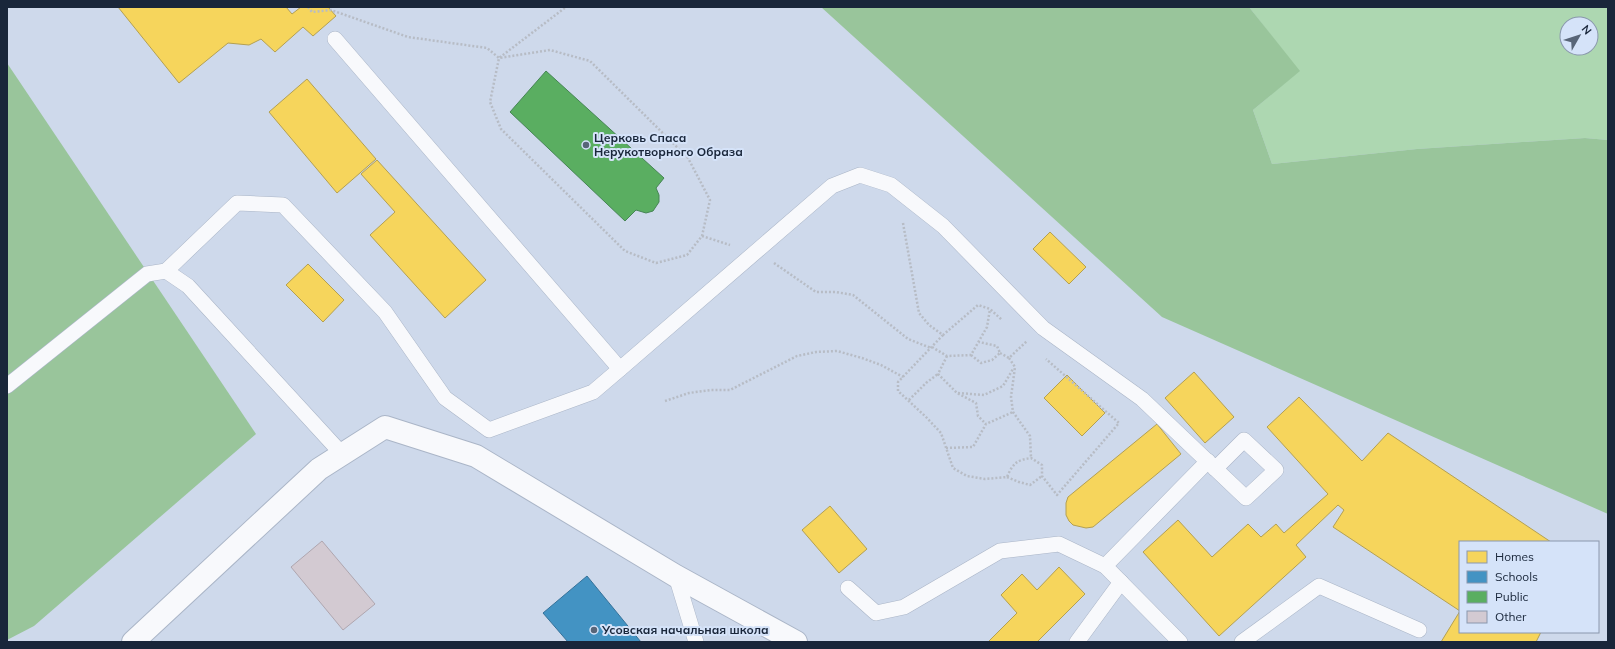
<svg xmlns="http://www.w3.org/2000/svg" width="1615" height="649" viewBox="0 0 1615 649" font-family="Mulish,sans-serif">
  <rect width="100%" height="100%" fill="#ced9eb"/>
  <path fill="#add7b1" fill-rule="evenodd" d="M1249,7H1608V140L1585,138L1417,149L1272,164L1253,110L1299,71ZM1567,24H1591V48H1567Z"/>
  <g fill="#99c59b">
    <polygon points="821,7 1249,7 1300,71 1253,110 1272,164 1417,149 1585,138 1608,140 1608,514 1162,317"/>
    <polygon points="7,63 256,434 34,626 7,640"/>
  </g>
  <g fill="#f6d55c" stroke="#b4a052">
    <polygon points="118,7 286,7 292,14 301,7 328,7 336,16 313,36 303,27 275,52 261,39 249,45 228,43 179,83"/>
    <polygon points="307,79 376,159 337,193 269,112"/>
    <polygon points="377,160 486,280 445,318 370,235 395,212 361,174"/>
    <polygon points="1050,232 1086,267 1069,284 1033,249"/>
    <polygon points="308,264 344,300 323,322 286,285"/>
    <polygon points="1194,372 1234,417 1205,443 1165,398"/>
    <polygon points="1067,375 1105,413 1082,436 1044,398"/>
    <polygon points="1299,397 1362,461 1388,433 1551,542 1460,542 1460,632 1541,632 1536,642 1441,642 1460,611 1333,527 1344,510 1338,505 1296,545 1306,557 1219,636 1143,552 1178,520 1212,557 1248,524 1261,537 1276,524 1284,533 1328,494 1267,427"/>
    <polygon points="1157,424 1181,454 1093,527 1086,528 1073,525 1069,521 1066,515 1066,503 1068,497"/>
    <polygon points="830,506 867,549 839,573 802,530"/>
    <polygon points="1059,567 1085,594 1037,642 988,642 1017,613 1001,595 1022,574 1037,590"/>
  </g>
  <polygon fill="#4393c3" stroke="#36729a" points="587,576 641,642 568,642 543,613"/>
  <polygon fill="#5aae61" stroke="#468555" points="546,71 664,178 656,188 659,195 659,202 653,211 646,213 636,210 625,221 510,112"/>
  <polygon fill="#d3cad2" stroke="#afa6af" points="322,541 375,604 343,630 291,567"/>
  <g fill="none" stroke-linecap="round" stroke-linejoin="round">
    <g stroke="#aab5c7" stroke-width="16">
      <g id="lane">
        <polyline points="335,39 620,369 832,186 860,175 891,185 943,226 1043,328 1142,399 1246,498 1276,470 1244,440 1215,469"/>
        <polyline points="166,271 237,203 283,205 385,312 445,398 489,430 593,392 620,369"/>
        <polyline points="7,386 147,274 166,271 188,286 342,454"/>
        <polyline points="676,576 696,642"/>
        <polyline points="848,588 876,613 904,607 1000,551 1059,544 1105,566"/>
        <polyline points="1077,642 1121,582"/>
        <polyline points="1180,642 1105,566 1208,461"/>
        <polyline points="1242,642 1319,586 1419,630"/>
      </g>
    </g>
    <g stroke="#aab5c7" stroke-width="24">
      <polyline id="street" points="133,642 319,469 385,427 476,456 676,576 796,642"/>
    </g>
    <g stroke="#b7bcc5" stroke-width="2.5" stroke-dasharray="2 2" stroke-linecap="butt">
      <polyline points="308,7 312,12 331,10 408,37 487,48 499,58 550,50 590,61 688,158 710,200 702,236 687,255 656,263 625,251 501,129 490,102 499,58 566,7"/>
      <polyline points="903,223 919,313 929,325 943,335 978,305 990,309 1002,320"/>
      <polyline points="702,236 730,245"/>
      <polyline points="774,263 816,292 836,292 853,295 908,339 931,348"/>
      <path d="M943,335L898,382V391L926,417L941,433L953,468L967,476L985,479L1007,477C1013,463 1017,460 1031,458L1042,465V476L1057,495L1119,423L1046,359"/>
      <polyline points="932,347 947,356 971,355 987,327 990,309"/>
      <polyline points="1000,353 1009,358 1027,341"/>
      <polyline points="971,355 981,363 992,360 1000,353 997,346 979,342"/>
      <polyline points="947,356 938,374 957,393 976,403 978,416 986,424"/>
      <polyline points="1009,358 1015,367 1011,397 1013,412 1030,436 1031,458"/>
      <polyline points="958,393 984,395 1003,386 1013,369"/>
      <polyline points="909,400 926,383 938,374"/>
      <polyline points="665,401 689,393 711,390 730,390 797,356 816,352 837,351 862,358 881,365 903,377"/>
      <polyline points="946,448 973,447 986,424 1013,412"/>
      <polyline points="1007,477 1019,482 1030,485 1042,476"/>
    </g>
    <use href="#lane" stroke="#f8f9fc" stroke-width="15"/>
    <use href="#street" stroke="#f8f9fc" stroke-width="22"/>
  </g>
  <g fill="#586578" stroke="#d5e3f9" stroke-width="1.5">
    <circle cx="586" cy="145" r="4"/>
    <circle cx="594" cy="630" r="4"/>
  </g>
  <g text-anchor="middle" stroke-width="4" stroke-linejoin="round" paint-order="stroke">
    <g font-size="12" font-weight="bold" fill="#19263a" stroke="#d5e3f9" text-anchor="start">
      <text x="594" y="142">Церковь Спаса<tspan x="594" dy="14">Нерукотворного Образа</tspan></text>
      <text x="602" y="634">Усовская начальная школа</text>
    </g>
  </g>
  <rect width="1615" height="649" fill="none" stroke="#19263a" stroke-width="16"/>
  <rect x="1459" y="541" width="140" height="92" fill="#d5e3f9" stroke="#8a97ad"/>
  <rect x="1467" y="551" width="20" height="12" fill="#f6d55c" stroke="#8a97ad"/>
  <text x="1495" y="561" font-size="12" fill="#19263a">Homes</text>
  <rect x="1467" y="571" width="20" height="12" fill="#4393c3" stroke="#8a97ad"/>
  <text x="1495" y="581" font-size="12" fill="#19263a">Schools</text>
  <rect x="1467" y="591" width="20" height="12" fill="#5aae61" stroke="#8a97ad"/>
  <text x="1495" y="601" font-size="12" fill="#19263a">Public</text>
  <rect x="1467" y="611" width="20" height="12" fill="#d3cad2" stroke="#8a97ad"/>
  <text x="1495" y="621" font-size="12" fill="#19263a">Other</text>
  <g transform="translate(1579 36) rotate(51)"><circle r="19" fill="#d5e3f9" stroke="#8a97ad"/>
  <path d="M0-3L7 15L0 10L-7 15Z" fill="#586578"/>
  <text y="-6" font-size="11" font-weight="bold" text-anchor="middle" fill="#19263a">N</text>
  </g>
</svg>
